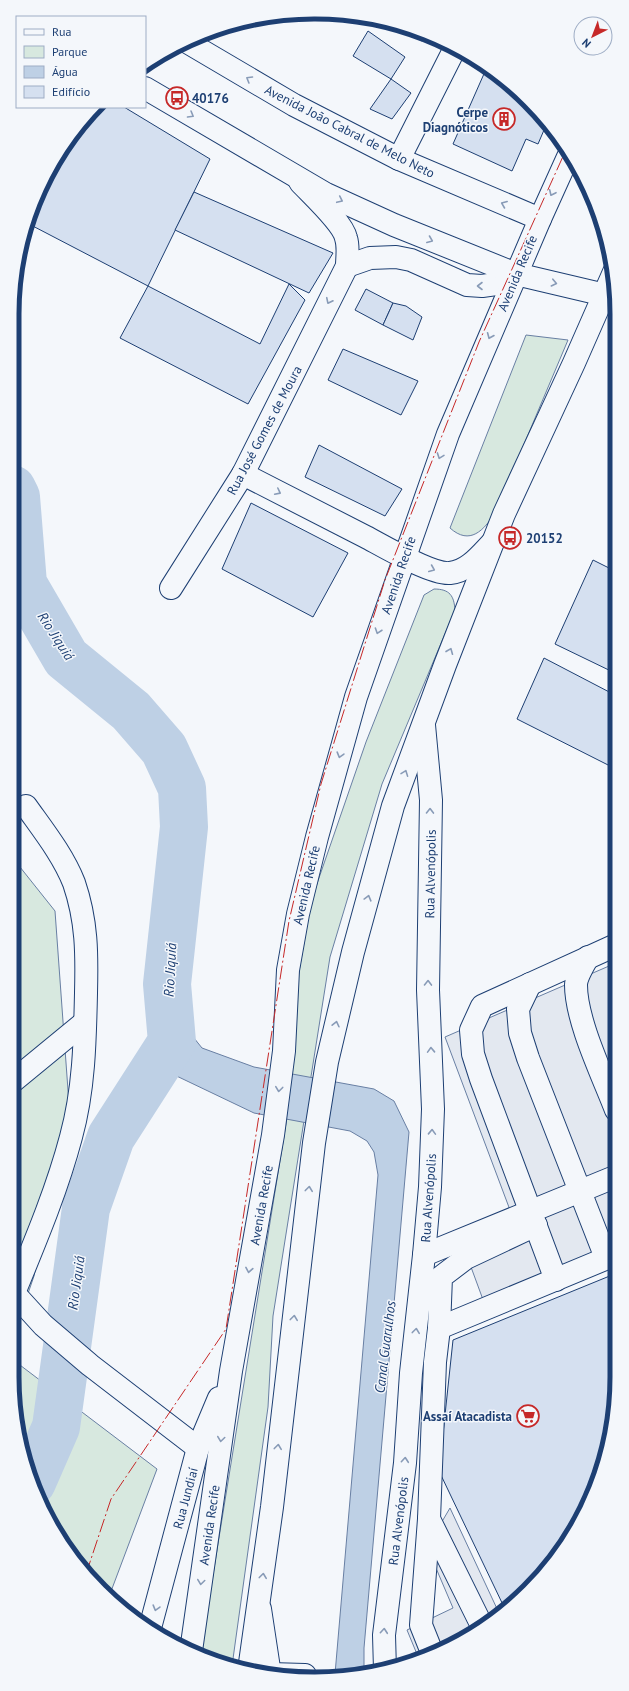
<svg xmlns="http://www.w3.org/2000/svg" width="629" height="1691" viewBox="0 0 629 1691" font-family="'PT Sans',sans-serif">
  <rect width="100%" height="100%" fill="#f4f7fb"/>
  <g fill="#d7e8df" stroke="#687fa3">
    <path d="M526,335L568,340L495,513C484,530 470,546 450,528Z"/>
    <path d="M434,589C450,589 454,596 455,610L382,784L330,957L273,1316L268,1407L232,1666L217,1663L200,1655L289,1105L296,989L311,901L366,742L424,595Z"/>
    <polygon points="12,857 55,911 69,1104 34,1276 12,1340"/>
    <polygon points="12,1359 157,1469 110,1594 87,1576 52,1528 28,1474 12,1377"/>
  </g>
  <g fill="#e3e8f0" stroke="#687fa3">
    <polygon points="616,963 617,1265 489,1316 464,1248 513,1218 445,1037"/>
    <polygon points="450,1508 499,1613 482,1628 430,1656 419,1659 407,1630 453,1608 427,1547"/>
  </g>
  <polygon fill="#bed0e5" stroke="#687fa3" points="182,1023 202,1048 254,1067 374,1089 394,1101 409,1132 364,1648 364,1673 335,1674 378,1175 374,1152 367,1141 350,1131 254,1113 164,1070 172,1042"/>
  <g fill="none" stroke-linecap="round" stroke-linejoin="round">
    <polyline stroke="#bed0e5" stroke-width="48" points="12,489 16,497 23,584 66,658 131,711 164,749 182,788 184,827 167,984 172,1042 111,1137 86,1208 56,1427 32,1482"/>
  </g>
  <g fill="#d5e0f0" stroke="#1d3f73">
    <polygon points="386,21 393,22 425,37 422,41"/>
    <polygon points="368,31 405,57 391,79 353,56"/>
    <polygon points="487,67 542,115 547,123 538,144 526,139 512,171 453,144"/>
    <polygon points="391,79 411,93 392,119 370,109"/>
    <polygon points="96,107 124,107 210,159 148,286 27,223 43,181 75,130"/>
    <polygon points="194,192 333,253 309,293 175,230"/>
    <polygon points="289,284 305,300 248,404 120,338 148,286 260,344"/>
    <polygon points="366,289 393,303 383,325 355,310"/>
    <polygon points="393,303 406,306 422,317 413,340 383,325"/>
    <polygon points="343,349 418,381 401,415 328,380"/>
    <polygon points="319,445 402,489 385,516 305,477"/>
    <polygon points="251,503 348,553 313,617 222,569"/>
    <polygon points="593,560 615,571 615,673 555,644"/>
    <polygon points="544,658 615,695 616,769 517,719"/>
    <polygon points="617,1273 617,1376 607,1455 586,1510 555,1560 504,1607 439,1471 453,1340"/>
  </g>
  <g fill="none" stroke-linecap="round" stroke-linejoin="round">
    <g stroke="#1d3f73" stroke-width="24">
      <g id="minor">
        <polyline points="399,159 454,50"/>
        <polyline points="347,266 370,258 396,257 411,260 467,285 482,286 496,284 516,274 605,295 614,299"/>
        <path d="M243,474C284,495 325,516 366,537C383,546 432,575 450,573C469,571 481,554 493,542"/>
        <path d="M171,588L243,474L347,266C347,257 349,247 346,238C343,223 311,194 300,182"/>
        <path d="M588,957C584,964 576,977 576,985C576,1021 603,1076 616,1110"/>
        <polyline points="530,984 518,1009 520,1033 528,1058 606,1258"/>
        <polyline points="12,1082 85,1022"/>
        <polyline points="424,1255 617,1176"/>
        <polyline points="556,1280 481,1079 473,1054 471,1030 482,1006 616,945"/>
        <polyline points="12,1291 43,1325 90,1365 198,1448"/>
        <path d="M14,1293C35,1242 57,1190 71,1137C84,1090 85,1041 86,993C87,954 87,921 74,883C63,855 43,830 26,806"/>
        <polyline points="439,1328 617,1254"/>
        <polyline points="429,1519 483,1628"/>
        <polyline points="260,1609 270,1675"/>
        <polyline points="433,1655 421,1625 429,1519 435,1362 439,1328 441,1277 466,1258 536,1225"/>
        <polyline points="385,1670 384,1635 405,1463 411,1373 424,1255 430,1187 433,1109 428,990 431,800 424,725"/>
        <polyline points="270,1674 305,1675"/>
      </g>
    </g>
    <g stroke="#1d3f73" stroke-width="24">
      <g id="major">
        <polyline points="187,42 294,105 399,159 540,219"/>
        <polyline points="145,88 326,194 394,225 516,274"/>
        <polyline points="150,1628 198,1448 219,1398"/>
        <polyline points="191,1651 231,1371 273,1135 284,1051 288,970 298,914 317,837 356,697 448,434 540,219 568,157"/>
        <polyline points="249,1670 272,1507 314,1143 327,1062 353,952 393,806 445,665 504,514 574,363 614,272"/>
      </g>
    </g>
    <use href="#minor" stroke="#f4f7fb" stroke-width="22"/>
    <use href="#major" stroke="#f4f7fb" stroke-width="22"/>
    <polyline stroke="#c62828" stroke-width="1" stroke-dasharray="14 3 2 3" stroke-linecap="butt" points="86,1574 111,1499 226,1329 289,921 321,784 385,580 479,342 565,152"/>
  </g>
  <defs><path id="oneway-chevron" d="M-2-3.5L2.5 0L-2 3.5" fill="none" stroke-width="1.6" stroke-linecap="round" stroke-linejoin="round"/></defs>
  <g stroke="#889bb7">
    <use href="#oneway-chevron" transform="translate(249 79) rotate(-149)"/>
    <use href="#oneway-chevron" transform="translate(191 115) rotate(30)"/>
    <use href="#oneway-chevron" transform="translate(552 193) rotate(115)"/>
    <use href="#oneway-chevron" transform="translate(340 200) rotate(25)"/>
    <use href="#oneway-chevron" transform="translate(504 204) rotate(-158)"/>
    <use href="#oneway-chevron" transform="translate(430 240) rotate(22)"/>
    <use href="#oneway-chevron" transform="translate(554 283) rotate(13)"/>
    <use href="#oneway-chevron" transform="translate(480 286) rotate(180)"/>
    <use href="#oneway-chevron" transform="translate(329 301) rotate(116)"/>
    <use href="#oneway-chevron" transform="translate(490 336) rotate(113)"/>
    <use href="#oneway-chevron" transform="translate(440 456) rotate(110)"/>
    <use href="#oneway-chevron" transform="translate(278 492) rotate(27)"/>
    <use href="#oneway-chevron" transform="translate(432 569) rotate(23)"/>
    <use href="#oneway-chevron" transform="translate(378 631) rotate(109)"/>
    <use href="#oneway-chevron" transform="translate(450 651) rotate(-68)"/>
    <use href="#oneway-chevron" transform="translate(340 755) rotate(106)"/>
    <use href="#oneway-chevron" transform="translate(405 773) rotate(-69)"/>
    <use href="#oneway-chevron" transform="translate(430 811) rotate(-89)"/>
    <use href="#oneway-chevron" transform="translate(368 898) rotate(-75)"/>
    <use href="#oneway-chevron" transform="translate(428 983) rotate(-89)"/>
    <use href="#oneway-chevron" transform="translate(336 1024) rotate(-77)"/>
    <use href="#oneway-chevron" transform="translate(431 1050) rotate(-92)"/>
    <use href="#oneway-chevron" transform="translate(279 1089) rotate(97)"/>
    <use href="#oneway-chevron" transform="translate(432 1132) rotate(-88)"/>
    <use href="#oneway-chevron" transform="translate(309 1189) rotate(-83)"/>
    <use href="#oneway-chevron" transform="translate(249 1270) rotate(100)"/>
    <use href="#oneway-chevron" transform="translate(294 1318) rotate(-83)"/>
    <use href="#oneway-chevron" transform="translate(416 1331) rotate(-83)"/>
    <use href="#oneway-chevron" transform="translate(221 1439) rotate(98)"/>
    <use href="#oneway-chevron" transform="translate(278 1447) rotate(-83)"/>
    <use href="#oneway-chevron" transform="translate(405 1460) rotate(-85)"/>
    <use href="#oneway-chevron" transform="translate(263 1576) rotate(-83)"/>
    <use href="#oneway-chevron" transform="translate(201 1582) rotate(98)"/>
    <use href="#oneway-chevron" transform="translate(156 1608) rotate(106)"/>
    <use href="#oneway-chevron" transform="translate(384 1631) rotate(-85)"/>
  </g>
  <defs>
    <g id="bus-ring" transform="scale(1.15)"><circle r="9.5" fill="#f4f7fb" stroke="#c62828" stroke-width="1.5"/><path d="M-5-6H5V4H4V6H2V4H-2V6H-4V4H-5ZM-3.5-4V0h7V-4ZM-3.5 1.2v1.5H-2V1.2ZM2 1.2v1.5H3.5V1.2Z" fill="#c62828"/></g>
    <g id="building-ring" transform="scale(1.15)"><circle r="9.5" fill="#f4f7fb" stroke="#c62828" stroke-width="1.5"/><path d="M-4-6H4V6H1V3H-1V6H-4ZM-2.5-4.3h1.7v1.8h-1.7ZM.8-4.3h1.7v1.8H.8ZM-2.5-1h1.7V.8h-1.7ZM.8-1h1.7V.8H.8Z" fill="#c62828"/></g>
    <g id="supermarket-ring" transform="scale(1.15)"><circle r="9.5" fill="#f4f7fb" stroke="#c62828" stroke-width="1.5"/><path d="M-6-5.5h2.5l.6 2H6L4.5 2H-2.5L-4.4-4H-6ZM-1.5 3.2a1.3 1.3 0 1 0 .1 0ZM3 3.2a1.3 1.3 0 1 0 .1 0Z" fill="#c62828"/></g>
  </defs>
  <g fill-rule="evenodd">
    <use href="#bus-ring" x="177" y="98"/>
    <use href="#building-ring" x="504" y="119"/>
    <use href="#bus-ring" x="510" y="538"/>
    <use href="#supermarket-ring" x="528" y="1416"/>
  </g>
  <g text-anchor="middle" stroke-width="3" stroke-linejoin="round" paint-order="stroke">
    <g font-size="13" font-weight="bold" fill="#1d3f73" stroke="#f4f7fb" text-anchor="start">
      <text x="192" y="103">40176</text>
      <text x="488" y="117" text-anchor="end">Cerpe<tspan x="488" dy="15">Diagnóticos</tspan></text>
      <text x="526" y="543">20152</text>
      <text x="512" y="1421" text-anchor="end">Assaí Atacadista</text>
    </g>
    <g font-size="13" fill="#1d3f73" stroke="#f4f7fb">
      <text transform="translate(350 131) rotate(27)" y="5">Avenida João Cabral de Melo Neto</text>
      <text transform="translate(517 273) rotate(-67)" y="5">Avenida Recife</text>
      <text transform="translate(264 430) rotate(-62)" y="5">Rua José Gomes de Moura</text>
      <text transform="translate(398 575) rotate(-71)" y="5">Avenida Recife</text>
      <text transform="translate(430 874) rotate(-89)" y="5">Rua Alvenópolis</text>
      <text transform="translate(306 885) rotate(-77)" y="5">Avenida Recife</text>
      <text transform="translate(428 1198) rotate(-86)" y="5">Rua Alvenópolis</text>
      <text transform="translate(261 1205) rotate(-80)" y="5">Avenida Recife</text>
      <text transform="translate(185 1498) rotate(-75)" y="5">Rua Jundiaí</text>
      <text transform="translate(398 1521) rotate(-83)" y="5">Rua Alvenópolis</text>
      <text transform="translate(209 1525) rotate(-82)" y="5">Avenida Recife</text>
    </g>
    <g font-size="14" font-style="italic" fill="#1d3f73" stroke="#f4f7fb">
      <text transform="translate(56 636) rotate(57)" y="5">Rio Jiquiá</text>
      <text transform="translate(170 970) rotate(-87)" y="5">Rio Jiquiá</text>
      <text transform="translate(76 1283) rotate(-82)" y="5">Rio Jiquiá</text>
      <text transform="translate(385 1347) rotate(-83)" y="5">Canal Guarulhos</text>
    </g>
  </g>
  <path d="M0 0H629V1691H0ZM314 19H315A295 295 0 0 1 610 314V1377A295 295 0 0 1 315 1672H314A295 295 0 0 1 19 1377V314A295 295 0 0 1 314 19Z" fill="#f4f7fb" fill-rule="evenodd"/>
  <path fill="none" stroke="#1d3f73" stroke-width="5" d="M314 19H315A295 295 0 0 1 610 314V1377A295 295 0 0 1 315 1672H314A295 295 0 0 1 19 1377V314A295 295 0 0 1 314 19Z"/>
  <rect x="16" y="16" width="130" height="92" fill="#f4f7fb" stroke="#9eadc5"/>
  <rect x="24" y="29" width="20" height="6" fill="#f4f7fb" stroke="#9eadc5"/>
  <text x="52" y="36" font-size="12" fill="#1d3f73">Rua</text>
  <rect x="24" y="46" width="20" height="12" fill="#d7e8df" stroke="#9eadc5"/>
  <text x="52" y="56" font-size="12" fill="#1d3f73">Parque</text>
  <rect x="24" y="66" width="20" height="12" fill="#bed0e5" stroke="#9eadc5"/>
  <text x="52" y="76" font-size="12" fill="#1d3f73">Água</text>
  <rect x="24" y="86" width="20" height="12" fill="#d5e0f0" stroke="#9eadc5"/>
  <text x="52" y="96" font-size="12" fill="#1d3f73">Edifício</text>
  <g transform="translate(593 36) rotate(222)"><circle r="19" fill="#f4f7fb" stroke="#9eadc5"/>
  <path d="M0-3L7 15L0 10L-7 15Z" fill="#c62828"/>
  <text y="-6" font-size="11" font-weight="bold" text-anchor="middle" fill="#1d3f73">N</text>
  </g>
</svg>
